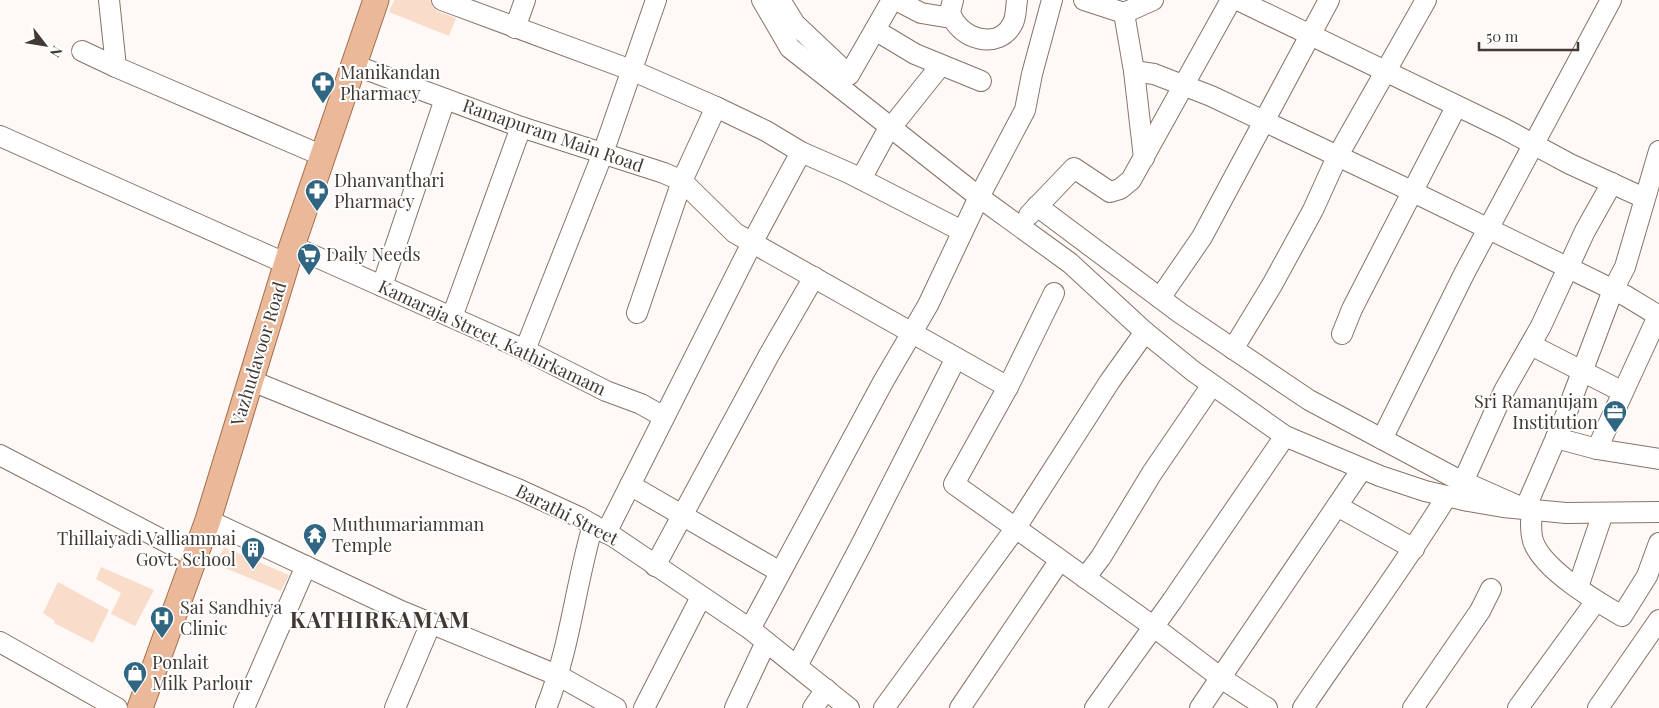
<svg xmlns="http://www.w3.org/2000/svg" width="1659" height="708" viewBox="0 0 1659 708" font-family="'Playfair Display',serif">
  <rect width="100%" height="100%" fill="#fef9f6"/>
  <g fill="#f9dcca">
    <polygon points="394,0 430,0 433,7 437,11 456,18 449,36 389,12"/>
    <polygon points="224,547 289,575 281,591 215,564"/>
    <polygon points="101,567 154,590 135,626 111,614 121,593 96,579"/>
    <polygon points="58,582 109,610 93,643 54,623 55,621 43,613"/>
  </g>
  <g fill="none" stroke-linecap="round" stroke-linejoin="round">
    <g stroke="#887366" stroke-width="22">
      <g id="minor">
        <polyline points="109,0 116,67 323,156"/>
        <polyline points="442,0 631,70 716,107 766,131 801,152 849,173 962,231"/>
        <polyline points="762,0 790,48 979,197 1070,263 1145,332 1193,371 1285,436 1380,476 1425,491 1468,501 1503,507 1566,513 1659,512"/>
        <polyline points="780,0 795,24 849,75 892,0"/>
        <polyline points="896,0 921,13 951,18"/>
        <path d="M953,0L950,12C958,39 999,52 1013,23C1016,17 1016,7 1017,0"/>
        <polyline points="1084,0 1124,13 1153,0"/>
        <polyline points="1238,0 1503,128 1570,164 1644,198"/>
        <polyline points="1124,13 1134,71 1144,158"/>
        <polyline points="515,28 525,0"/>
        <polyline points="875,30 915,54 981,81"/>
        <polyline points="82,51 116,67"/>
        <polyline points="354,65 521,127 664,173 682,181 735,233 1008,387"/>
        <polyline points="1134,71 1154,74 1211,96 1403,187 1626,296 1659,316"/>
        <polyline points="0,136 287,264"/>
        <polyline points="861,179 885,135 941,65"/>
        <polyline points="1037,206 1180,313 1309,400 1455,478 1525,509 1565,417 1613,290 1625,267 1659,151"/>
        <polyline points="1029,215 1074,168 1110,192 1120,189 1131,180 1231,0"/>
        <polyline points="292,246 525,350 606,391 641,404 664,417"/>
        <polyline points="382,286 445,99"/>
        <polyline points="1054,293 1008,387 954,484 1154,627 1221,678 1267,708"/>
        <polyline points="1160,298 1202,237 1329,0"/>
        <polyline points="637,313 682,181 716,107"/>
        <polyline points="452,317 521,127"/>
        <polyline points="1342,334 1352,309 1456,107"/>
        <polyline points="1531,345 1623,392"/>
        <polyline points="1233,349 1272,285 1313,210 1337,157 1426,0"/>
        <polyline points="525,350 603,153 656,0"/>
        <polyline points="252,381 520,490 579,517 614,537 750,629 849,708"/>
        <polyline points="1556,438 1597,449 1659,459"/>
        <polyline points="1382,439 1465,272 1611,0"/>
        <polyline points="1597,449 1659,314"/>
        <polyline points="0,455 195,557"/>
        <polyline points="1463,482 1504,391 1541,326 1585,231 1612,183"/>
        <polyline points="630,485 780,572"/>
        <polyline points="1337,506 1414,549"/>
        <path d="M1532,509C1531,520 1530,531 1533,541C1543,570 1596,601 1622,616L1647,576L1659,543"/>
        <polyline points="208,520 401,611 559,676 616,708"/>
        <polyline points="606,533 752,243 801,152"/>
        <polyline points="655,566 769,355 814,277"/>
        <polyline points="1085,578 1101,557 1152,473 1212,385"/>
        <polyline points="1578,587 1603,513"/>
        <polyline points="750,629 883,382 928,305 979,197 1025,110 1032,74 1052,0"/>
        <polyline points="0,642 117,708"/>
        <polyline points="797,666 860,547 956,358"/>
        <polyline points="244,708 306,566"/>
        <polyline points="395,708 431,623"/>
        <path d="M546,708C570,649 575,586 593,525"/>
        <polyline points="644,708 701,597"/>
        <polyline points="735,708 766,642"/>
        <polyline points="813,708 826,689"/>
        <polyline points="884,708 1015,529 1110,381 1145,332"/>
        <polyline points="960,708 1060,560"/>
        <polyline points="1095,708 1172,601 1285,436"/>
        <polyline points="1200,708 1362,469"/>
        <path d="M1303,708C1351,637 1402,569 1447,496"/>
        <polyline points="1413,708 1480,611 1491,589"/>
        <polyline points="1518,708 1596,601"/>
        <polyline points="1598,708 1659,620"/>
      </g>
    </g>
    <g stroke="#a56e4a" stroke-width="27">
      <polyline id="major" points="140,708 208,520 292,246 376,0"/>
    </g>
    <use href="#minor" stroke="#fff" stroke-width="20"/>
    <use href="#major" stroke="#e9b99a" stroke-width="25"/>
  </g>
  <defs>
    <g id="pharmacy-pin" transform="scale(1.25)"><path d="M0 17L-7.5 6A9.5 9.5 0 1 1 7.5 6Z" fill="#306681" stroke="#fff"/><path d="M-2-6h4v4h4v4h-4v4h-4v-4h-4v-4h4Z" fill="#fff"/></g>
    <g id="supermarket-pin" transform="scale(1.25)"><path d="M0 17L-7.5 6A9.5 9.5 0 1 1 7.5 6Z" fill="#306681" stroke="#fff"/><path d="M-6-5.5h2.5l.6 2H6L4.5 2H-2.5L-4.4-4H-6ZM-1.5 3.2a1.3 1.3 0 1 0 .1 0ZM3 3.2a1.3 1.3 0 1 0 .1 0Z" fill="#fff"/></g>
    <g id="office-pin" transform="scale(1.25)"><path d="M0 17L-7.5 6A9.5 9.5 0 1 1 7.5 6Z" fill="#306681" stroke="#fff"/><path d="M-6-3h4V-5.5h4V-3h4V5H-6ZM-1-4.5V-3h2v-1.5ZM-6 0V1H6V0Z" fill="#fff"/></g>
    <g id="temple-pin" transform="scale(1.25)"><path d="M0 17L-7.5 6A9.5 9.5 0 1 1 7.5 6Z" fill="#306681" stroke="#fff"/><path d="M0-6L5-2H3V0L6.5 2.5H4V6H1.5V3h-3V6H-4V2.5H-6.5L-3 0V-2H-5Z" fill="#fff"/></g>
    <g id="building-pin" transform="scale(1.25)"><path d="M0 17L-7.5 6A9.5 9.5 0 1 1 7.5 6Z" fill="#306681" stroke="#fff"/><path d="M-4-6H4V6H1V3H-1V6H-4ZM-2.5-4.3h1.7v1.8h-1.7ZM.8-4.3h1.7v1.8H.8ZM-2.5-1h1.7V.8h-1.7ZM.8-1h1.7V.8H.8Z" fill="#fff"/></g>
    <g id="hospital-pin" transform="scale(1.25)"><path d="M0 17L-7.5 6A9.5 9.5 0 1 1 7.5 6Z" fill="#306681" stroke="#fff"/><path d="M-5-5h3v3.5h4V-5h3V5h-3V1.5h-4V5h-3Z" fill="#fff"/></g>
    <g id="shop-pin" transform="scale(1.25)"><path d="M0 17L-7.5 6A9.5 9.5 0 1 1 7.5 6Z" fill="#306681" stroke="#fff"/><path d="M-5-2.5h2.3a2.7 3.5 0 0 1 5.4 0H5L5.5 6h-11ZM-1.5-2.5h3a1.5 2.3 0 0 0-3 0Z" fill="#fff"/></g>
  </defs>
  <g fill-rule="evenodd">
    <use href="#pharmacy-pin" x="323" y="83"/>
    <use href="#pharmacy-pin" x="317" y="191"/>
    <use href="#supermarket-pin" x="309" y="255"/>
    <use href="#office-pin" x="1615" y="412"/>
    <use href="#temple-pin" x="315" y="535"/>
    <use href="#building-pin" x="253" y="549"/>
    <use href="#hospital-pin" x="162" y="618"/>
    <use href="#shop-pin" x="135" y="673"/>
  </g>
  <g text-anchor="middle" stroke-width="4" stroke-linejoin="round" paint-order="stroke">
    <g font-size="18" fill="#423933" stroke="#fff" text-anchor="start">
      <text x="340" y="79">Manikandan<tspan x="340" dy="21">Pharmacy</tspan></text>
      <text x="334" y="187">Dhanvanthari<tspan x="334" dy="21">Pharmacy</tspan></text>
      <text x="326" y="261">Daily Needs</text>
      <text x="1598" y="408" text-anchor="end">Sri Ramanujam<tspan x="1598" dy="21">Institution</tspan></text>
      <text x="332" y="531">Muthumariamman<tspan x="332" dy="21">Temple</tspan></text>
      <text x="236" y="545" text-anchor="end">Thillaiyadi Valliammai<tspan x="236" dy="21">Govt. School</tspan></text>
      <text x="180" y="614">Sai Sandhiya<tspan x="180" dy="21">Clinic</tspan></text>
      <text x="152" y="669">Ponlait<tspan x="152" dy="21">Milk Parlour</tspan></text>
    </g>
    <g font-size="18" fill="#423933" stroke="#fff">
      <text transform="translate(553 136) rotate(19)" y="6">Ramapuram Main Road</text>
      <text transform="translate(492 338) rotate(25)" y="6">Kamaraja Street, Kathirkamam</text>
      <text transform="translate(259 354) rotate(-73)" y="6">Vazhudavoor Road</text>
      <text transform="translate(567 515) rotate(27)" y="6">Barathi Street</text>
    </g>
    <g font-size="22" font-weight="bold" letter-spacing="1" fill="#423933" stroke="#fff">
      <text x="380" y="628">KATHIRKAMAM</text>
    </g>
  </g>
  <g transform="translate(45 45) rotate(121)" stroke="#ffffff" stroke-width="4" paint-order="stroke">
  <path d="M0-4L9 19L0 12L-9 19Z" fill="#423933"/>
  <text y="-8" font-size="14" font-weight="bold" text-anchor="middle" fill="#423933">N</text>
  </g>
  <path d="M1479 42v8h99v-8" fill="none" stroke="#423933" stroke-width="2.5"/>
  <text x="1486" y="42" font-size="15" fill="#423933" stroke="#ffffff" stroke-width="4" paint-order="stroke">50 m</text>
</svg>
